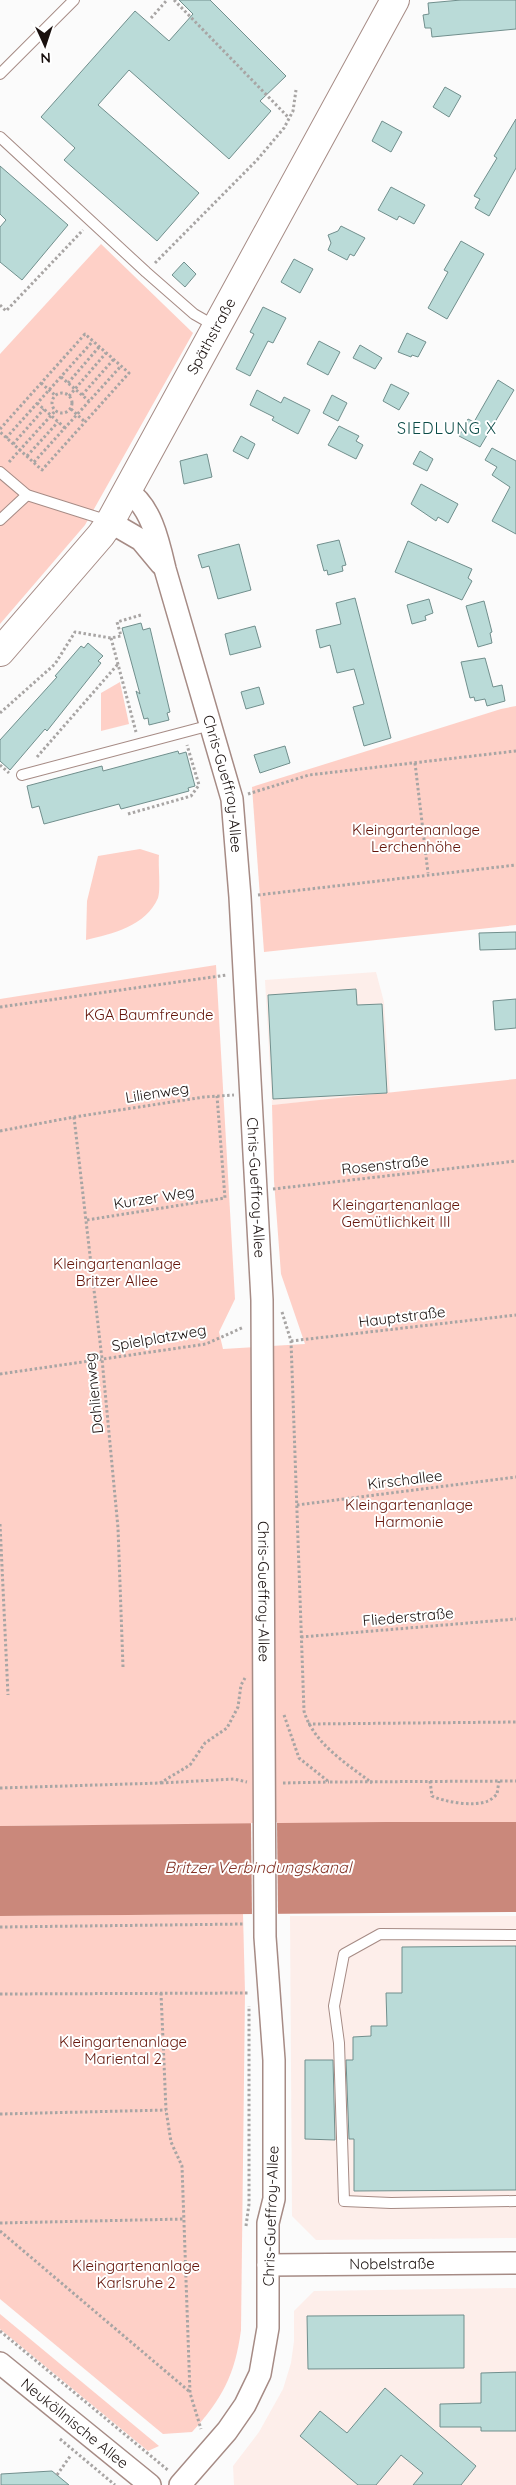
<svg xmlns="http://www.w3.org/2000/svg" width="516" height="2485" viewBox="0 0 516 2485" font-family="Quicksand,sans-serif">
  <rect width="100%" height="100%" fill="#fbfbfb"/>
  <g fill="#fdeeea">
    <polygon points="376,972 384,1002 390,1094 272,1105 265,980"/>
    <polygon points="290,1916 516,1916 516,2238 316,2240 292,2216"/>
    <polygon points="516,2288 516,2485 234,2485 233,2466 259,2432 283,2389 291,2363 294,2341 294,2311 314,2291"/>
  </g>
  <g fill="#fed0c7">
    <polygon points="101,244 193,333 85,525 0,624 0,354"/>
    <polygon points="120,682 129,724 101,731 101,693"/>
    <polygon points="516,706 516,925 264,952 252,787 501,709"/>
    <path d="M140,849L159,855C158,865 161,890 158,898C146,926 112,934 86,940L87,901L98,856Z"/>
    <polygon points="216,965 235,1299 219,1332 223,1349 305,1344 281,1274 274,1181 272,1105 516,1079 516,1822 0,1826 0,999"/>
    <path d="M243,1914L245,1993L241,2330C235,2375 222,2399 192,2432L163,2434L0,2299V1916Z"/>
    <polygon points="0,2314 159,2446 148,2451 0,2329"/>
  </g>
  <polygon fill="#ca887b" points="386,1822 516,1822 516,1912 0,1916 0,1826"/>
  <polygon fill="#fbfbfb" points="277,1822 278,1916 252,1917 251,1823"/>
  <g fill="#badbd8" stroke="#718f8d">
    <polygon points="179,0 210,0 286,76 260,101 271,111 229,159 129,70 98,105 199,193 157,241 64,160 75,148 41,117 135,11 169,41 193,14"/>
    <polygon points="461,0 516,0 516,29 432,37 431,28 425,28 423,15 429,14 428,3"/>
    <polygon points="445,87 461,96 449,117 433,107"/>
    <polygon points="516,119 516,168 489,216 475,208 480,199 474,196 497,158 494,156"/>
    <polygon points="382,121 402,132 391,152 372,141"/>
    <polygon points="0,166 68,225 22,280 0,262 0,227 6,220 0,214"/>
    <polygon points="391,187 425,205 414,224 399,216 397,220 378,210"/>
    <polygon points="341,226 365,238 354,256 350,254 347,260 328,250 331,243 328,235 338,231"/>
    <polygon points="461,241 484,254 447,319 428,308 448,272 444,270"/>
    <polygon points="294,259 313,269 300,293 281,282"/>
    <polygon points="184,262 196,274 185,287 172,275"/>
    <polygon points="263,307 286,318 273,343 268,341 250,376 236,369 254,334 250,332"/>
    <polygon points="407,333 426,342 418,357 412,355 411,357 398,352"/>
    <polygon points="319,341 340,352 328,375 307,364"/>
    <polygon points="360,345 382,358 375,369 353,358"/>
    <polygon points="498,380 514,390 480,447 459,436 468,419 474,422"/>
    <polygon points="391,384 409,393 399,410 383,401"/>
    <polygon points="257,390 281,403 284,397 310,410 298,434 272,420 274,417 250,405"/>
    <polygon points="332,395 347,403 338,421 323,413"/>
    <polygon points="339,426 359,436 356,441 363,445 356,459 328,445"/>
    <polygon points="241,436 255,444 248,459 233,451"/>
    <polygon points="492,448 516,461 516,534 492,521 510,487 492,475 497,467 485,460"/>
    <polygon points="420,451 433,459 427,471 413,464"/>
    <polygon points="207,454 212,477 184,484 180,461"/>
    <polygon points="421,484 458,504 448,523 438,517 436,521 411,504"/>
    <polygon points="339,540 346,565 342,566 343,571 328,575 327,570 324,571 317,545"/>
    <polygon points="408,541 472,569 468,578 472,581 462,600 395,572"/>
    <polygon points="239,544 251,590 218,599 209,566 202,568 198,555"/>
    <polygon points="355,598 391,738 364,746 353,707 364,704 354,669 337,673 330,645 320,648 316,630 341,624 336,603"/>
    <polygon points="429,599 433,613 425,616 426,620 412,624 407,605"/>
    <polygon points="484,601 492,632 490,633 492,643 478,647 466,606"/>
    <polygon points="141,623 143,630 150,628 170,712 167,713 169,720 149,725 148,718 144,719 136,691 140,694 122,628"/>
    <polygon points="255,626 261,647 230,655 225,634"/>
    <polygon points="88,643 103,656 98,661 101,663 47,731 45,729 10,770 0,761 0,740 57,677 55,676 81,646 84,648"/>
    <polygon points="485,658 493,687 502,685 505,701 487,706 485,699 475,701 474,697 470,698 461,662"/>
    <polygon points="259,687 264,704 246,709 241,692"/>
    <polygon points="285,746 290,763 260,773 254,755"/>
    <polygon points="178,751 179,754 186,752 195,786 188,788 189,791 121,809 119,804 44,824 39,806 32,808 27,786 102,766 103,771"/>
    <polygon points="516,932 516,949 480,950 479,933"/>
    <polygon points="356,989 357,1005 382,1004 387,1093 273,1099 268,995"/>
    <polygon points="516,999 516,1028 495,1030 493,1001"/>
    <polygon points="516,1946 516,2190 354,2191 354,2139 349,2139 346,2060 353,2060 353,2037 371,2036 371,2026 387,2026 386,1993 402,1993 402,1947"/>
    <polygon points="305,2060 333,2060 335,2140 305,2139"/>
    <polygon points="464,2315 464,2368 308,2369 307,2316"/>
    <polygon points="516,2372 516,2431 481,2431 481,2427 440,2427 440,2404 481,2403 481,2373"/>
    <polygon points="385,2388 476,2466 461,2485 413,2485 423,2473 401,2455 376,2485 358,2485 300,2436 320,2411 347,2433"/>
    <polygon points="52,2471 69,2485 1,2485 1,2474"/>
  </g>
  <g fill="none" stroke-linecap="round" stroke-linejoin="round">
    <g stroke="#a68b85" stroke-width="12">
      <g id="service">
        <polyline points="0,74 74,0"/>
        <polyline points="0,137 146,272 194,314 215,326"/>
        <polyline points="0,472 27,495 109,521"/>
        <polyline points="0,520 27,495"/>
        <polyline points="22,775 211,725"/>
        <polyline points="516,1935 380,1934 344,1954 334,2006 339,2043 344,2201 391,2203 516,2201"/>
      </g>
    </g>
    <g stroke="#a68b85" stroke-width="24">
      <g id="minor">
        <path id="s1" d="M127,491C151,505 159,543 165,569L232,799L240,897L262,1300L265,1937L274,2060V2199L268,2223V2328L260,2374L245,2405L227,2431L180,2485"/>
        <polyline points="110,522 141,540 161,564"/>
        <path id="s2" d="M268,2265L516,2263"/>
        <path id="s3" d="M0,2363L150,2485"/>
      </g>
    </g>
    <g stroke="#a68b85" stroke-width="30">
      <g id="secondary">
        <path id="s4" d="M0,652L101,535L110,522L395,0"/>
      </g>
    </g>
    <g stroke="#a8a5a4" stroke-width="3" stroke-dasharray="2.5 2.5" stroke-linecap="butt">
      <polyline points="174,0 289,118"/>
      <polyline points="151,18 167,0"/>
      <polyline points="155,263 257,160 284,128 293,111 296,90"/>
      <polyline points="0,305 6,311 83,230"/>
      <polyline points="61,377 89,401"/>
      <polyline points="41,383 56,396"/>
      <polyline points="68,383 99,347"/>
      <circle cx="62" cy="403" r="10"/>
      <polyline points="82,395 114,359"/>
      <polyline points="69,396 106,353"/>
      <polyline points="37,403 65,428"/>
      <polyline points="71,409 85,422"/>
      <polyline points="0,429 85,334 129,373 42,470 0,432"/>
      <polyline points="6,438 93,341"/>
      <polyline points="13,444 44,409"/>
      <polyline points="27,456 58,422"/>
      <polyline points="9,462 56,410"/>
      <polyline points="34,462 121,366"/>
      <polyline points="111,638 136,732"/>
      <polyline points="0,713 55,664 75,632 111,638 121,636 117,622 141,615"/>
      <polyline points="37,757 118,664"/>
      <polyline points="415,763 428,873"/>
      <polyline points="0,765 9,773"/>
      <polyline points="248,794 309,775 516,751"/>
      <polyline points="128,814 191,796 199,785 187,745"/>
      <polyline points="258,895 516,865"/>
      <polyline points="0,1007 227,975"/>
      <polyline points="74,1117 102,1359 118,1528 123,1667"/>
      <polyline points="0,1131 74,1117 204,1097 234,1095"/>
      <polyline points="273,1189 516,1161"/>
      <polyline points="87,1220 225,1198 217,1096"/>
      <path d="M282,1312L291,1341L304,1711C313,1743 347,1764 372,1783"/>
      <polyline points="291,1341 516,1315"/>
      <polyline points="0,1374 206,1344 244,1327"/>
      <polyline points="297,1505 516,1477"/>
      <polyline points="0,1524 8,1695"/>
      <polyline points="301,1637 516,1619"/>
      <polyline points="284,1715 299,1758 329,1782 516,1781"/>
      <polyline points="308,1724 516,1722"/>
      <path d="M430,1781L432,1796C444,1802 475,1807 488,1801C491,1800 495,1796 497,1794L499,1781"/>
      <polyline points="161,1783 234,1779 247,1782"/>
      <polyline points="283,1783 329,1782"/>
      <polyline points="0,1788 160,1783 190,1765 205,1743 227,1728 238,1707 241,1685 245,1678"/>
      <polyline points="0,1927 245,1924"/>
      <polyline points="161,1993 166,2110 171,2142 182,2166 190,2393 201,2429"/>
      <polyline points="0,1994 249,1993"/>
      <polyline points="0,2114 166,2110"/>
      <polyline points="0,2223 184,2219"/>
      <polyline points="246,2226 249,2204 249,2006"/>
      <polyline points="0,2231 190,2392"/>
      <polyline points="0,2331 169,2471"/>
      <polyline points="60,2439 115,2485"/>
      <polyline points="57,2475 71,2455"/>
    </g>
    <use href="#service" stroke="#fff" stroke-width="10"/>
    <use href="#minor" stroke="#fff" stroke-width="21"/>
    <use href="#secondary" stroke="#fff" stroke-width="28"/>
  </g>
  <g text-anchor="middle" stroke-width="4" stroke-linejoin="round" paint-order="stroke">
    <g font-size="15" fill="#1a110f" stroke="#fff">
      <text dy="5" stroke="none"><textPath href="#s4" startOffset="382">Späthstraße</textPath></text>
      <text dy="5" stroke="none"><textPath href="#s1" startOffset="312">Chris-Gueffroy-Allee</textPath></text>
      <text transform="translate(157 1093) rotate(-9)" y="5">Lilienweg</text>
      <text transform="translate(385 1165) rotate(-6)" y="5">Rosenstraße</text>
      <text dy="5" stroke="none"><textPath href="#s1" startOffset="718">Chris-Gueffroy-Allee</textPath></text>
      <text transform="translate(154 1198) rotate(-9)" y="5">Kurzer Weg</text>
      <text transform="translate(402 1317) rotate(-7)" y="5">Hauptstraße</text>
      <text transform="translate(159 1338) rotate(-10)" y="5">Spielplatzweg</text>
      <text transform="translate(94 1393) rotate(-96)" y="5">Dahlienweg</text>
      <text transform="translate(405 1480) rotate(-7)" y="5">Kirschallee</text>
      <text dy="5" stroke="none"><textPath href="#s1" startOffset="1122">Chris-Gueffroy-Allee</textPath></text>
      <text transform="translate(408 1617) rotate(-5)" y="5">Fliederstraße</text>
      <text transform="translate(271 2216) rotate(-88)" y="5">Chris-Gueffroy-Allee</text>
      <text dy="5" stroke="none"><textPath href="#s2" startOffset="124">Nobelstraße</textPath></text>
      <text dy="5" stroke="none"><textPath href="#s3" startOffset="96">Neuköllnische Allee</textPath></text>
    </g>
    <g font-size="15" fill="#64150a" stroke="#fff">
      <text x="416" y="835">Kleingartenanlage<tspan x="416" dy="17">Lerchenhöhe</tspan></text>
      <text x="149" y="1020">KGA Baumfreunde</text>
      <text x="396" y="1210">Kleingartenanlage<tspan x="396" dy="17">Gemütlichkeit III</tspan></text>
      <text x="117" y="1269">Kleingartenanlage<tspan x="117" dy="17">Britzer Allee</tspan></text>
      <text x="409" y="1510">Kleingartenanlage<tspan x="409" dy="17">Harmonie</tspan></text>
      <text x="123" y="2047">Kleingartenanlage<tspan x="123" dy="17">Mariental 2</tspan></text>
      <text x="136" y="2271">Kleingartenanlage<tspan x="136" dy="17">Karlsruhe 2</tspan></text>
    </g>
    <g font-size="16" letter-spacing="1" fill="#0b4b47" stroke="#fff">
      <text x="447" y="434">SIEDLUNG X</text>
    </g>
    <g font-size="16" font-style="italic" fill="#843326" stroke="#fff">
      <text x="258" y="1873">Britzer Verbindungskanal</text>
    </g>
  </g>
  <g transform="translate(45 45) rotate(177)" stroke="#ffffff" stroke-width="4" paint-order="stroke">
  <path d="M0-4L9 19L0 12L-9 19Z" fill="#1a110f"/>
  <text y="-8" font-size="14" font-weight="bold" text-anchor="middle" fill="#1a110f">N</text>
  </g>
</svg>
